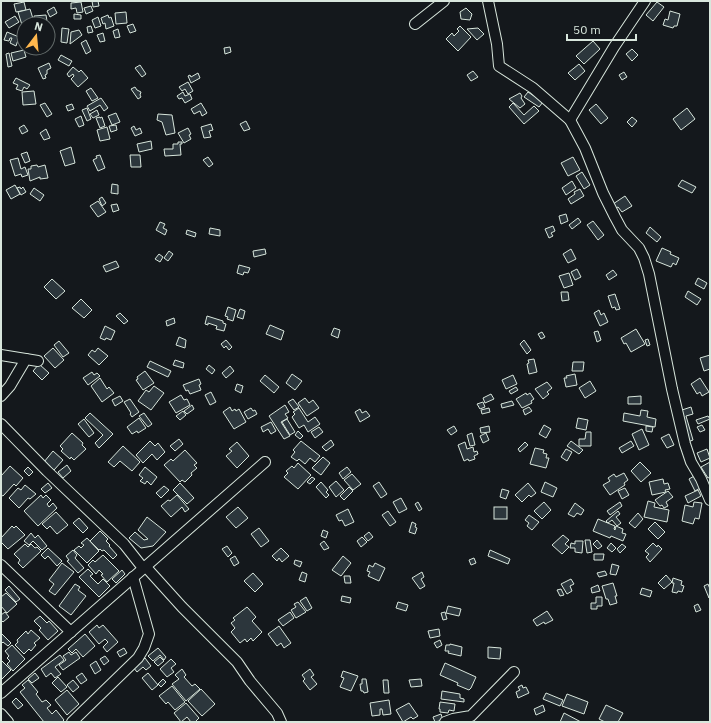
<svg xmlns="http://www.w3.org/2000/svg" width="711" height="723" viewBox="0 0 711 723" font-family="'IBM Plex Sans',sans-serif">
  <rect width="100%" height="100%" fill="#14181c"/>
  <g fill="#2c363c" stroke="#d8e6dc">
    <polygon points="92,1 98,1 99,6 93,7"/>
    <polygon points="24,2 26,10 16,12 14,4"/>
    <polygon points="81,2 83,12 77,13 76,8 71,9 71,3"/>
    <polygon points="657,2 664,7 653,21 646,15"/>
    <polygon points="91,6 93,11 86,14 84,8"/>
    <polygon points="54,7 57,13 50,17 47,11"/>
    <polygon points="466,8 472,14 470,20 461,19 460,12"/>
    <polygon points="30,9 34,22 22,25 18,12"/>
    <polygon points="670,11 680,14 677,26 674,26 673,28 663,25 665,19 668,20"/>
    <polygon points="126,12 127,23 116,24 115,13"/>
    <polygon points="74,14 81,15 81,19 74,19"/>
    <polygon points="46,15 47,21 35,23 34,16"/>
    <polygon points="108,15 109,18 111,17 114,26 106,29 105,23 103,24 101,18"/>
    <polygon points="15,16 19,22 9,28 5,22"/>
    <polygon points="98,17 101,26 95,28 92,20"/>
    <polygon points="133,24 136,31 130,33 127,26"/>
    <polygon points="91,26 93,32 88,33 87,27"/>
    <polygon points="460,26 471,37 458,51 446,39 452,33 454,36 459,31 457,29"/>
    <polygon points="62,28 69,29 67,43 61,42"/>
    <polygon points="478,28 484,34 477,40 467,29"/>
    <polygon points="118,29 120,37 115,38 113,31"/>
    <polygon points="79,30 82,35 70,44 71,32"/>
    <polygon points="7,32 19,37 16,46 10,43 12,38 10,38 9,41 4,40"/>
    <polygon points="103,33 105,41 100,42 97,35"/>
    <polygon points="86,40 91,51 86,54 81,43"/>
    <polygon points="593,41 600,49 584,64 576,56"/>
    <polygon points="230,47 231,52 225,54 224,48"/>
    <polygon points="632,49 638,55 632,61 626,54"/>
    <polygon points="24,50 26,57 13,61 11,53"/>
    <polygon points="9,53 12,66 8,67 6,54"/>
    <polygon points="61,55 72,61 69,66 58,60"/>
    <polygon points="49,63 51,68 47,70 47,74 45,75 46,78 43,79 38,68"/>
    <polygon points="579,64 585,71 575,80 568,73"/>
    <polygon points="140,65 146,74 142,77 135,68"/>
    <polygon points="73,67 79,72 81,70 88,78 78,87 71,79 74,76 73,74 69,77 67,74"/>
    <polygon points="473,71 478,77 471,81 467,75"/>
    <polygon points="624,72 627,77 622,80 619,75"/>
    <polygon points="198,73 200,78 191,83 188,76 190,75 191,77"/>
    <polygon points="16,78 30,85 27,89 24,87 22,91 16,89 18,85 13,83"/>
    <polygon points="188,82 193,91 188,94 185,89 182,91 179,87"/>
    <polygon points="135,87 137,90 141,92 140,95 141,97 138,99 131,89"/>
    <polygon points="91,88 98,98 92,101 86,91"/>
    <polygon points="34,91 36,104 23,105 22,92"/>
    <polygon points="183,92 185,96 190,94 192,99 185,103 182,98 179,99 177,96"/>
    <polygon points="528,92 543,102 539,107 524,97"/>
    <polygon points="520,93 522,96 521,98 525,104 520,108 509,99"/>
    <polygon points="101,98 108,108 104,111 100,105 90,111 87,106"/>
    <polygon points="45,103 52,114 47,117 40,105"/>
    <polygon points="201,103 207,113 202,116 200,111 194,114 191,109"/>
    <polygon points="513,103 524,115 534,106 539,111 524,124 509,107"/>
    <polygon points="72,104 74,109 68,111 66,106"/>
    <polygon points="596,104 608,118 601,124 589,110"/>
    <polygon points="87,108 91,119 87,121 82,110"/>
    <polygon points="687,108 695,119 681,130 673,119"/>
    <polygon points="97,110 99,115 93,118 90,114"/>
    <polygon points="116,113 120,122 112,125 108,116"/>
    <polygon points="158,114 172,115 175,133 166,135 162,122 157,120"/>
    <polygon points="81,116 84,125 79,127 75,119"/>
    <polygon points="100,117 100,118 102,117 105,126 100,128 96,118"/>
    <polygon points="632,117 637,121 632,127 627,122"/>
    <polygon points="246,121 250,129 244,131 240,124"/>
    <polygon points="211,124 213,130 209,131 211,137 204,138 201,127"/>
    <polygon points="24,125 28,131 22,134 19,128"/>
    <polygon points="116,125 117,130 111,132 109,126"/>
    <polygon points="134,126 136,130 140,128 142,133 135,136 131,128"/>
    <polygon points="107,127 110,139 100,141 97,130"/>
    <polygon points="188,128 191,134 189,135 191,139 184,143 178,133"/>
    <polygon points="46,129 50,138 44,140 40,133"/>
    <polygon points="151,141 152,149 139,152 137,144"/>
    <polygon points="178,142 182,142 182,144 180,144 181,155 165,156 164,149 173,149 173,144 178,144"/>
    <polygon points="71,147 75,163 65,166 60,151"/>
    <polygon points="27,152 30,161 25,163 21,154"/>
    <polygon points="100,155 105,168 98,171 93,160 97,158 96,156"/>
    <polygon points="130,155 140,155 141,167 131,167"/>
    <polygon points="208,157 213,164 209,167 203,160"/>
    <polygon points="573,157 580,170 568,176 561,163"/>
    <polygon points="18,158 21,169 25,167 28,175 22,177 21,174 15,176 10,160"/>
    <polygon points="37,165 38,167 45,165 48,178 40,179 40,177 30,181 28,169 31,169 31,166"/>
    <polygon points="582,172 590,185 584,189 576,176"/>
    <polygon points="682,180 696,187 692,193 678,186"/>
    <polygon points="572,181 576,188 566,195 562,188"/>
    <polygon points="112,184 118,185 118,194 111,193"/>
    <polygon points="15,185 20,194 11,199 6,190"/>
    <polygon points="20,187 21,189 23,187 26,192 21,195 17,188"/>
    <polygon points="34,188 44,195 40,201 30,194"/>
    <polygon points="580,189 584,196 571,204 568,199 575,194 574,192"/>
    <polygon points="625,196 632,206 622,212 618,207 616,208 613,204"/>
    <polygon points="102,197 106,203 102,206 99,199"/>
    <polygon points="98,201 106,212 98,217 90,206"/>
    <polygon points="117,204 119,210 113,212 111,205"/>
    <polygon points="566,214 568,221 561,224 559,216"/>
    <polygon points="578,218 581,222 572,229 569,225"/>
    <polygon points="593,221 604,235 598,240 587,225"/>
    <polygon points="160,222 165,224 163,228 167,230 165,235 156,230"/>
    <polygon points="553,226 555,231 551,233 553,236 549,238 545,229"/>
    <polygon points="650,227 661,237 657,242 646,233"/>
    <polygon points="210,228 220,230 220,236 209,234"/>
    <polygon points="187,230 196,233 195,237 186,234"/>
    <polygon points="662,248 671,252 670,254 679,258 676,265 673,263 671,267 656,261"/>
    <polygon points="265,249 266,254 254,257 253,251"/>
    <polygon points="571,249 576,259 568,263 563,254"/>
    <polygon points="169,251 173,254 168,261 164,258"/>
    <polygon points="159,254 163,257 160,262 155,259"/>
    <polygon points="116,261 119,267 106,272 103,266"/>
    <polygon points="239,265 250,268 248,273 244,272 243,275 237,273"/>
    <polygon points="577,269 581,277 575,280 571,272"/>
    <polygon points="613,270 617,275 609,280 606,275"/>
    <polygon points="569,273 573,285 564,288 559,276"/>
    <polygon points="698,278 707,283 704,289 695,284"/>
    <polygon points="52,279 65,291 56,299 44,287"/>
    <polygon points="688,291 701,299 697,305 685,297"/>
    <polygon points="561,292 568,292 569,300 562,301"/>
    <polygon points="615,294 620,309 616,310 615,307 612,308 608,296"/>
    <polygon points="81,299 92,310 84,318 72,308"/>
    <polygon points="228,307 236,310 233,321 227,319 228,317 225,316"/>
    <polygon points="240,309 245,311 243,319 237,317"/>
    <polygon points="599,310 601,315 604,313 608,322 600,326 594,313"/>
    <polygon points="120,313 128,321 124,324 116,316"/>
    <polygon points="207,316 223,321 223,323 226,324 224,331 216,329 217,326 208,323 208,325 205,324"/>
    <polygon points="174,318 175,323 167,326 166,321"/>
    <polygon points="270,325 284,331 281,340 266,334"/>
    <polygon points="105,326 115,331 111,340 106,338 105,340 100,338"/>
    <polygon points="334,328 340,330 338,338 331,335"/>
    <polygon points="636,329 645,344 631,352 626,343 624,344 621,338"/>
    <polygon points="598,331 601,340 597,342 594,332"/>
    <polygon points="542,332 545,337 541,339 538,334"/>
    <polygon points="179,337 186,340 185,348 176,345"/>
    <polygon points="648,339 650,345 647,346 645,340"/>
    <polygon points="226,340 232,347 229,350 226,346 224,348 221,344"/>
    <polygon points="524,340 531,350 527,354 520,344"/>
    <polygon points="59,341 69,353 63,357 54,345"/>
    <polygon points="53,348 64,360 55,368 44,356"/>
    <polygon points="98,348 108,356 99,365 88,355 92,350 95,352"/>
    <polygon points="710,355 710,369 704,371 700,358"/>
    <polygon points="534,359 537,372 529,374 527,364 529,363 528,360"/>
    <polygon points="175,360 184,363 183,368 173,365"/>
    <polygon points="150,361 171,371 168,377 147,367"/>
    <polygon points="573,362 584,362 583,371 572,371"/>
    <polygon points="39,364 49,373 42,380 33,371"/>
    <polygon points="209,365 215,370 212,374 206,369"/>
    <polygon points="230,366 234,371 226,378 222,373"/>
    <polygon points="145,371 154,383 143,390 136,380 138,379 137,377"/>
    <polygon points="92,372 94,375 97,373 100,376 88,385 83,378"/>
    <polygon points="292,374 302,381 295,390 286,383"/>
    <polygon points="575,374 577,385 566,387 564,378 567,378 566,376"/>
    <polygon points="265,375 279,387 274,393 260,381"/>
    <polygon points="513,375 517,384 506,389 502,380"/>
    <polygon points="100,378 107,389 109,387 114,393 102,402 91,386"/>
    <polygon points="700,378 709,392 702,396 700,392 697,394 691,384"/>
    <polygon points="199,379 201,384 199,385 201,390 190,394 188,390 186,391 183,385"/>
    <polygon points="590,381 596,391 585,398 579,388"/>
    <polygon points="547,382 552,388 547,392 549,394 543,399 535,389"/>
    <polygon points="237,384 243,386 241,393 235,390"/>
    <polygon points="154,386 164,393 151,410 138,401 146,390 149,392"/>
    <polygon points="516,387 518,390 511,394 509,391"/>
    <polygon points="211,392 216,402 210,405 205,395"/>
    <polygon points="526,393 527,395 530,393 534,399 531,401 532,403 522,408 516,399"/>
    <polygon points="491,394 494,399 485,403 483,398"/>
    <polygon points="181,395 184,400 187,399 190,405 176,413 169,402"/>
    <polygon points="120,396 123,401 115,406 112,400"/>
    <polygon points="641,396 641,404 628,404 628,397"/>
    <polygon points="305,398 309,403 313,400 319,408 307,416 298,403"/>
    <polygon points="130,399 139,412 132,417 130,414 131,413 124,402"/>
    <polygon points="293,399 299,407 294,410 288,402"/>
    <polygon points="512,401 514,405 502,408 501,404"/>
    <polygon points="483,402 485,407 480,409 477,404"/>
    <polygon points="192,405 194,409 187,414 184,411"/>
    <polygon points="285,405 289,412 285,414 288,418 281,422 290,436 284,439 269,416"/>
    <polygon points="230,407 232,411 235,409 236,411 239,409 246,422 234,429 223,412"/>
    <polygon points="529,407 532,411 525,415 523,410"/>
    <polygon points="691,407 693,414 686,416 693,440 688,442 679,411"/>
    <polygon points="251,408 253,411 255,410 257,414 248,419 244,412"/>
    <polygon points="299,408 308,422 315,417 320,424 308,432 304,425 299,428 292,417 295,414 293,412"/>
    <polygon points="489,408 490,412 482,414 481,410"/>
    <polygon points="360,409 362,413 366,411 370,416 360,422 355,412"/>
    <polygon points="641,410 648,411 647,417 656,419 655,427 623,421 624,413 640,416"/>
    <polygon points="183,411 186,415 180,420 176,416"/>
    <polygon points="90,413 113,434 99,448 95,443 103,435 85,418"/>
    <polygon points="144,413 152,424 148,427 139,416"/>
    <polygon points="708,416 710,419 698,424 696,420"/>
    <polygon points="139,418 146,428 138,433 137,431 132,434 127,427"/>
    <polygon points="578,418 588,420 586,430 576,428"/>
    <polygon points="84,419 94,433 89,437 78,424"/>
    <polygon points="287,419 295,432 290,435 282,422"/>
    <polygon points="271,422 276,431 271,434 268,429 263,432 261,427"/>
    <polygon points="544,425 551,429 546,438 539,434"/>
    <polygon points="702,425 705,430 700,432 697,427"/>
    <polygon points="454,426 457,431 451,435 447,430"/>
    <polygon points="489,426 490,432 481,433 480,428"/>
    <polygon points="646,426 653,427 652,432 646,431"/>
    <polygon points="319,427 323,432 315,438 311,432"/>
    <polygon points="642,429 649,445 639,450 632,434"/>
    <polygon points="298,431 303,436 300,439 295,435"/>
    <polygon points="586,432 591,432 591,446 579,446 579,439 585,439"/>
    <polygon points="72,433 83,443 82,445 86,449 74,460 71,457 70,459 61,451 63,449 60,446"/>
    <polygon points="472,433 475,445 470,446 467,435"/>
    <polygon points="486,433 489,440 483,443 480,436"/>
    <polygon points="669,434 674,445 667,448 661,438"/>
    <polygon points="179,439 183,444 175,451 170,446"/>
    <polygon points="331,440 334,445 326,451 322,447"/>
    <polygon points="150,441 155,446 158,443 165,452 157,460 152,454 143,463 136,455"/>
    <polygon points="301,441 320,456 315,462 310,458 305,464 299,459 297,461 291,457 295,452 293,450"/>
    <polygon points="571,441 583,450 579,454 567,446"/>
    <polygon points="631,441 634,446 622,453 619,448"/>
    <polygon points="237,442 249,456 237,468 226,456 232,451 229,449"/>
    <polygon points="465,442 467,449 473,447 474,452 477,451 478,454 474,456 475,459 469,461 468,459 464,461 458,445"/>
    <polygon points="525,442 528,445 520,452 518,449"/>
    <polygon points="123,446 140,462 132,471 120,461 114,467 108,462"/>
    <polygon points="535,448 544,450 543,453 547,454 546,458 549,458 546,468 530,464"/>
    <polygon points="566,449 572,452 567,461 561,457"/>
    <polygon points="707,449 710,458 701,462 697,453"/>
    <polygon points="185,450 197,463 194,465 197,468 191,473 192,475 185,482 182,480 180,482 164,465 171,459 173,461"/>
    <polygon points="53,451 63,460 54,470 44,462"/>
    <polygon points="323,457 330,463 321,475 312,468"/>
    <polygon points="640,462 651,473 641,482 631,471"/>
    <polygon points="710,462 710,477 708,478 701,467"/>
    <polygon points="298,463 311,475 298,489 284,477 288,473 286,471 292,466 294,468"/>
    <polygon points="67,465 71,471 63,478 58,472"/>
    <polygon points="10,466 23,478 16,486 14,484 3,496 1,495 1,476"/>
    <polygon points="28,467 33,472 29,476 24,471"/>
    <polygon points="145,467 157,477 151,485 147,481 145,484 140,481 143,478 139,475"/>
    <polygon points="347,467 351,472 343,479 339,473"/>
    <polygon points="624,473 628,480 624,483 625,485 610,495 603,485 610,481 608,478 614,474 616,477"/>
    <polygon points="352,474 361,484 353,490 344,480"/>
    <polygon points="696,475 702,487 695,491 689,479"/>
    <polygon points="312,477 315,479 310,484 307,482"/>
    <polygon points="663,479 664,484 668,483 670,489 665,490 666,492 652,495 649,482"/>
    <polygon points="336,481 344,490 336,497 329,487"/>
    <polygon points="321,482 328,490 326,492 329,495 326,498 316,487"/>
    <polygon points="379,482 387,494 381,498 373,486"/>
    <polygon points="545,482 557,488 553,497 541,492"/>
    <polygon points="48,483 52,488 45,493 41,489"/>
    <polygon points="180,483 194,498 187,504 173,490"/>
    <polygon points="528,483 536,493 531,497 529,495 522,502 515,495"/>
    <polygon points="25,485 36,494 30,499 28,498 19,508 9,498 18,488 21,490"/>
    <polygon points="164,486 169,490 161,498 156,493"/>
    <polygon points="349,487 353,491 344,500 340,496"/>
    <polygon points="625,488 629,495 622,499 618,491"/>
    <polygon points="502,489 509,491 506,499 500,497"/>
    <polygon points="698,490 701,496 688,503 685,496"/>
    <polygon points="668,491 673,497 666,502 668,506 664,508 662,505 660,506 655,500"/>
    <polygon points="41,495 43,498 46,495 51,500 47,504 49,507 53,503 57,508 38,526 24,511"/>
    <polygon points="177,495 189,509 185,512 182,507 171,517 161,506 168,500 170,501"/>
    <polygon points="401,498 407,509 399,513 393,502"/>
    <polygon points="648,501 655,503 654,507 669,510 667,522 644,517"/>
    <polygon points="418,502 422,509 419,511 415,504"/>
    <polygon points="544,502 551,510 542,519 534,511"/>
    <polygon points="620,502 622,506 610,515 607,511"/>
    <polygon points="694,502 702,503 699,519 695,518 693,524 682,521 685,505 693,507"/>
    <polygon points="575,503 584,510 581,515 577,513 574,517 568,514"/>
    <polygon points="238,507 248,518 236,528 226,517"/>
    <rect x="494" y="507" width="13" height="12"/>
    <polygon points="348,509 354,522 345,526 342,520 339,521 336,515"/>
    <polygon points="388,511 396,522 390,526 382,515"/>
    <polygon points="618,511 620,514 616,517 621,523 617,526 612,520 608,523 606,521"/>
    <polygon points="56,512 68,525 57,534 50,526 47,529 42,524"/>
    <polygon points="638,513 643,519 635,528 629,523"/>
    <polygon points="529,515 539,522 532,530 527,526 529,523 525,520"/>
    <polygon points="147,517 166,532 153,546 141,548 129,538 135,532 144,540 148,539 138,530"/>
    <polygon points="79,518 88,528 83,533 73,523"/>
    <polygon points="598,519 615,526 614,529 615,530 616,526 623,529 622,533 626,534 623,541 611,536 610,538 593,531"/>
    <polygon points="412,522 416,524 415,527 417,528 415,534 409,532"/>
    <polygon points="655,522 665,532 658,539 648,529"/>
    <polygon points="12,526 14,528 16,526 25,535 8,549 1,542 1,538"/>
    <polygon points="259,528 269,541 261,547 251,534"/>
    <polygon points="323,530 328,532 326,538 321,536"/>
    <polygon points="100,531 108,539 106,541 110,545 109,546 117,555 113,559 104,550 102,551 100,549 99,550 90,541"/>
    <polygon points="369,532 373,537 368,541 364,536"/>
    <polygon points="31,533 35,538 38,535 47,546 42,550 33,541 29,545 24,541"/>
    <polygon points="563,535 569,540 565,544 569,547 562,554 552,545"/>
    <polygon points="362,537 367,542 361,547 357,541"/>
    <polygon points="87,538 99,551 87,563 74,550 79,546 81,548 84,545 81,543"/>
    <polygon points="585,540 590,540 592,552 587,553"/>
    <polygon points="597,540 602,546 598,549 593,544"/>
    <polygon points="324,541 329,548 324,550 320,544"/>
    <polygon points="575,541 583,541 582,553 575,552 575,548 570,548 571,543 575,544"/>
    <polygon points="611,543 616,548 612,552 607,548"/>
    <polygon points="653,543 657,547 658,545 662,549 650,562 646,557 649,554 645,551"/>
    <polygon points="25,544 28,547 31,544 35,548 37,547 41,551 23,568 18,563 20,560 14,554"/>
    <polygon points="622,544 626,547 620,553 617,549"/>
    <polygon points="227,546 232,553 228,557 222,549"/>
    <polygon points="48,548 62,561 57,566 48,556 45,559 41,555"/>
    <polygon points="281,548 289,556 282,562 279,558 277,561 272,556"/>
    <polygon points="73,550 77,555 75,558 84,568 78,573 67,561 69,560 66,556"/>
    <polygon points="490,550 510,559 508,564 488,556"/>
    <polygon points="594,554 604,554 603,560 594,560"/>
    <polygon points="103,555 119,571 107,582 101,575 103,574 99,570 96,574 88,565 93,560 95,562"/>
    <polygon points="235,556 239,563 234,566 230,559"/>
    <polygon points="343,556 351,563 341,576 332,570"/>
    <polygon points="474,558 476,563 471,565 469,560"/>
    <polygon points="295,560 302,562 300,567 294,564"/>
    <polygon points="62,563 74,572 55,595 49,591 54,584 49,580"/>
    <polygon points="375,563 385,568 379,581 368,576 370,572 367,571 369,565 373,567"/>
    <polygon points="612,564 619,566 616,575 610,574"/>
    <polygon points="88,569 93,574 90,576 98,584 103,579 110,586 99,597 79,577"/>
    <polygon points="122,570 125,574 116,583 112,579"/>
    <polygon points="605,571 607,575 599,577 597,573"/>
    <polygon points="302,572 307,574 305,582 299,580"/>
    <polygon points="422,572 424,577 421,579 425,586 420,589 412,578"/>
    <polygon points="253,573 263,584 255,592 244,581"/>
    <polygon points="666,575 672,582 664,589 658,583"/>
    <polygon points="344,576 350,576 351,583 345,583"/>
    <polygon points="673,578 682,581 681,585 684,586 682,592 678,591 677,593 672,592 674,583 672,583"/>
    <polygon points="571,579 574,584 570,586 572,591 567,594 561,584"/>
    <polygon points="613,583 617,596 615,596 617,603 610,605 608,599 606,599 602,586"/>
    <polygon points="75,584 80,587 78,590 86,596 71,615 59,606"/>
    <polygon points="708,584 710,589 709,598 704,586"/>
    <polygon points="598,585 600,591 592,593 591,588"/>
    <polygon points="9,586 20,599 16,602 5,590"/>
    <polygon points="642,588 652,591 650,597 640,594"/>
    <polygon points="561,589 564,595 560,596 557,590"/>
    <polygon points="6,593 17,604 7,613 1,606 1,597"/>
    <polygon points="342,596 351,598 350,603 341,601"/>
    <polygon points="306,597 312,608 307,611 300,601"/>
    <polygon points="596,597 602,597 602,606 597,606 597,609 591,609 591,603 596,603"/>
    <polygon points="298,602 306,612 296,618 291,610 296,607 294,604"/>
    <polygon points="398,602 408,605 406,611 396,608"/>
    <polygon points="698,604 701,610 696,612 694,606"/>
    <polygon points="448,606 461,609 459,616 446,613"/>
    <polygon points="247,607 256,617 252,621 262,632 253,641 251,638 247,642 245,639 240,643 231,632 235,628 231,623 235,620 233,618"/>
    <polygon points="547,611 553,620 545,624 544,622 537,626 533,620"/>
    <polygon points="5,612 9,617 3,622 1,620 1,615"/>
    <polygon points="290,612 294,618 283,626 278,620"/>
    <polygon points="445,612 447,619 443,620 441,613"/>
    <polygon points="40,616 47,623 49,621 58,631 48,640 39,630 41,628 34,621"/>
    <polygon points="97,625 99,628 103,625 118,642 107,652 103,647 108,642 105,639 99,644 89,632"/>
    <polygon points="279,626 291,643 284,648 281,643 277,646 268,634"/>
    <polygon points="439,629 440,636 430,638 428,631"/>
    <polygon points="31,630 40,638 34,643 36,645 31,651 29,649 24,654 15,645 18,642 17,640 26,631 28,634"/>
    <polygon points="1,633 11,643 8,646 3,642 1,644"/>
    <polygon points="85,634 95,646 83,657 76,649 72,653 68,649"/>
    <polygon points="440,640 442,645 437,648 434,643"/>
    <polygon points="450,644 462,647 461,656 448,653 449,651 445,651 446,645 450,645"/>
    <polygon points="12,645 25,659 13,671 7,664 10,661 7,658 9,656 5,651"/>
    <polygon points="488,647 501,648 500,659 488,658"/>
    <polygon points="124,648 127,653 120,657 117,652"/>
    <polygon points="158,648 166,657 164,660 160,655 153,661 148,656"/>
    <polygon points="69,652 71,655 76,652 80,658 63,670 59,665 66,660 63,656"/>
    <polygon points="60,655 64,660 55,667 61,674 55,678 51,673 46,677 41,669"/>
    <polygon points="105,656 109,661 104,665 100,659"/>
    <polygon points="160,657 164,661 158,666 154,662"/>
    <polygon points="145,658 151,666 146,670 143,667 137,672 133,667"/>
    <polygon points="171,659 176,664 171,668 174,672 167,677 160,669"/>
    <polygon points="1,660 11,670 1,680"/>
    <polygon points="96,661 101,670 95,674 90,665"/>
    <polygon points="445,663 476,677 471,688 469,690 457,685 458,683 440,675"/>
    <polygon points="182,669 186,675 184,677 192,686 195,684 200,689 186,701 172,684 179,679 175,675"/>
    <polygon points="310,669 314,675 311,677 317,684 310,690 303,681 305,679 302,675"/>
    <polygon points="343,671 358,676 351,691 340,687 344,678 341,677"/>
    <polygon points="35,673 39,678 32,683 28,679"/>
    <polygon points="82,673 87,680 81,684 76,677"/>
    <polygon points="148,673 158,685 152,690 142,678"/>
    <polygon points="58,677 67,687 61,692 52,683"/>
    <polygon points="163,679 166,682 161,687 158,684"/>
    <polygon points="362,679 366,679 368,692 364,693 363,691 361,691 360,684 362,684"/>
    <polygon points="421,679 422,686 411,687 409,680"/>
    <polygon points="28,680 38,692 36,694 42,702 46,700 51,705 47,708 52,714 56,710 64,720 62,722 44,722 20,692 25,688 22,685"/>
    <polygon points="73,680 79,687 73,692 67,685"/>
    <polygon points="383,680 388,680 389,693 384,693"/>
    <polygon points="522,685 523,688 526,687 529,693 518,698 516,692 520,690 518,687"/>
    <polygon points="172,686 185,702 175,710 168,702 166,704 159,696"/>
    <polygon points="201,689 215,704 202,716 188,701"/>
    <polygon points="67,690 79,704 67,715 55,700"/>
    <polygon points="442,691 460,694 460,698 464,699 464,702 441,699"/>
    <polygon points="546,693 563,700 560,706 543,699"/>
    <polygon points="567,694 588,702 584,714 562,706"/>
    <polygon points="16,698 23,705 18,709 12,702"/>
    <polygon points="389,700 391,714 383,715 382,709 380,709 380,715 372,716 370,703"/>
    <polygon points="440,702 455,704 454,711 449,710 448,713 440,712 440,709 439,709"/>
    <polygon points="186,703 199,718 195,722 191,722 187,717 181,722 174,713"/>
    <polygon points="409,703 418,716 413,719 411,717 403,722 396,710"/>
    <polygon points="543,705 545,711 536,715 534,709"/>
    <polygon points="606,705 623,713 618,722 605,722 599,719"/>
    <polygon points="564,713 581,722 560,722"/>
    <polygon points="441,714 443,720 435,722 433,717"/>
  </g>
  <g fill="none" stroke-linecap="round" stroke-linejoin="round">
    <g stroke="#d8e6dc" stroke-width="12">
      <g id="minor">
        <polyline points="488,1 497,44 499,66 533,88 570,120 585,148 603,193 615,217 622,230 639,248 644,258 649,274 672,389 685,444 691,462 701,479 710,500"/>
        <polyline points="415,24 444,1"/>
        <polyline points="570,120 614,47 645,1"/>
        <polyline points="1,355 38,361"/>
        <polyline points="1,396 10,386 26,359"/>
        <polyline points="1,424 47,471 124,544 143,568"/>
        <polyline points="1,565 71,632"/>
        <polyline points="145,566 182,607 237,662 250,681 277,713 281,722"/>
        <polyline points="1,693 265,462"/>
        <polyline points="1,714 8,722"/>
        <polyline points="72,722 138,658 144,648 149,634 133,577"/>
        <polyline points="445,722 453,719 471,716 514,672"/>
      </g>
    </g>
    <use href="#minor" stroke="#14181c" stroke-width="10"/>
  </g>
  <rect width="711" height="723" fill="none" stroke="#d8e6dc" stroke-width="4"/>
  <g transform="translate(36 36) rotate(16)"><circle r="19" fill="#14181c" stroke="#626a69"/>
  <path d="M0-3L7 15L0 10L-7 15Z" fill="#ffb74d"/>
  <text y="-6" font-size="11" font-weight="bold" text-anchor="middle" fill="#d8e6dc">N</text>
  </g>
  <path d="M567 34v6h69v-6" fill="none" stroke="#d8e6dc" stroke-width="2"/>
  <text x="573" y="34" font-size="12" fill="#d8e6dc" stroke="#14181c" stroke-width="3" paint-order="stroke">50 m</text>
</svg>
